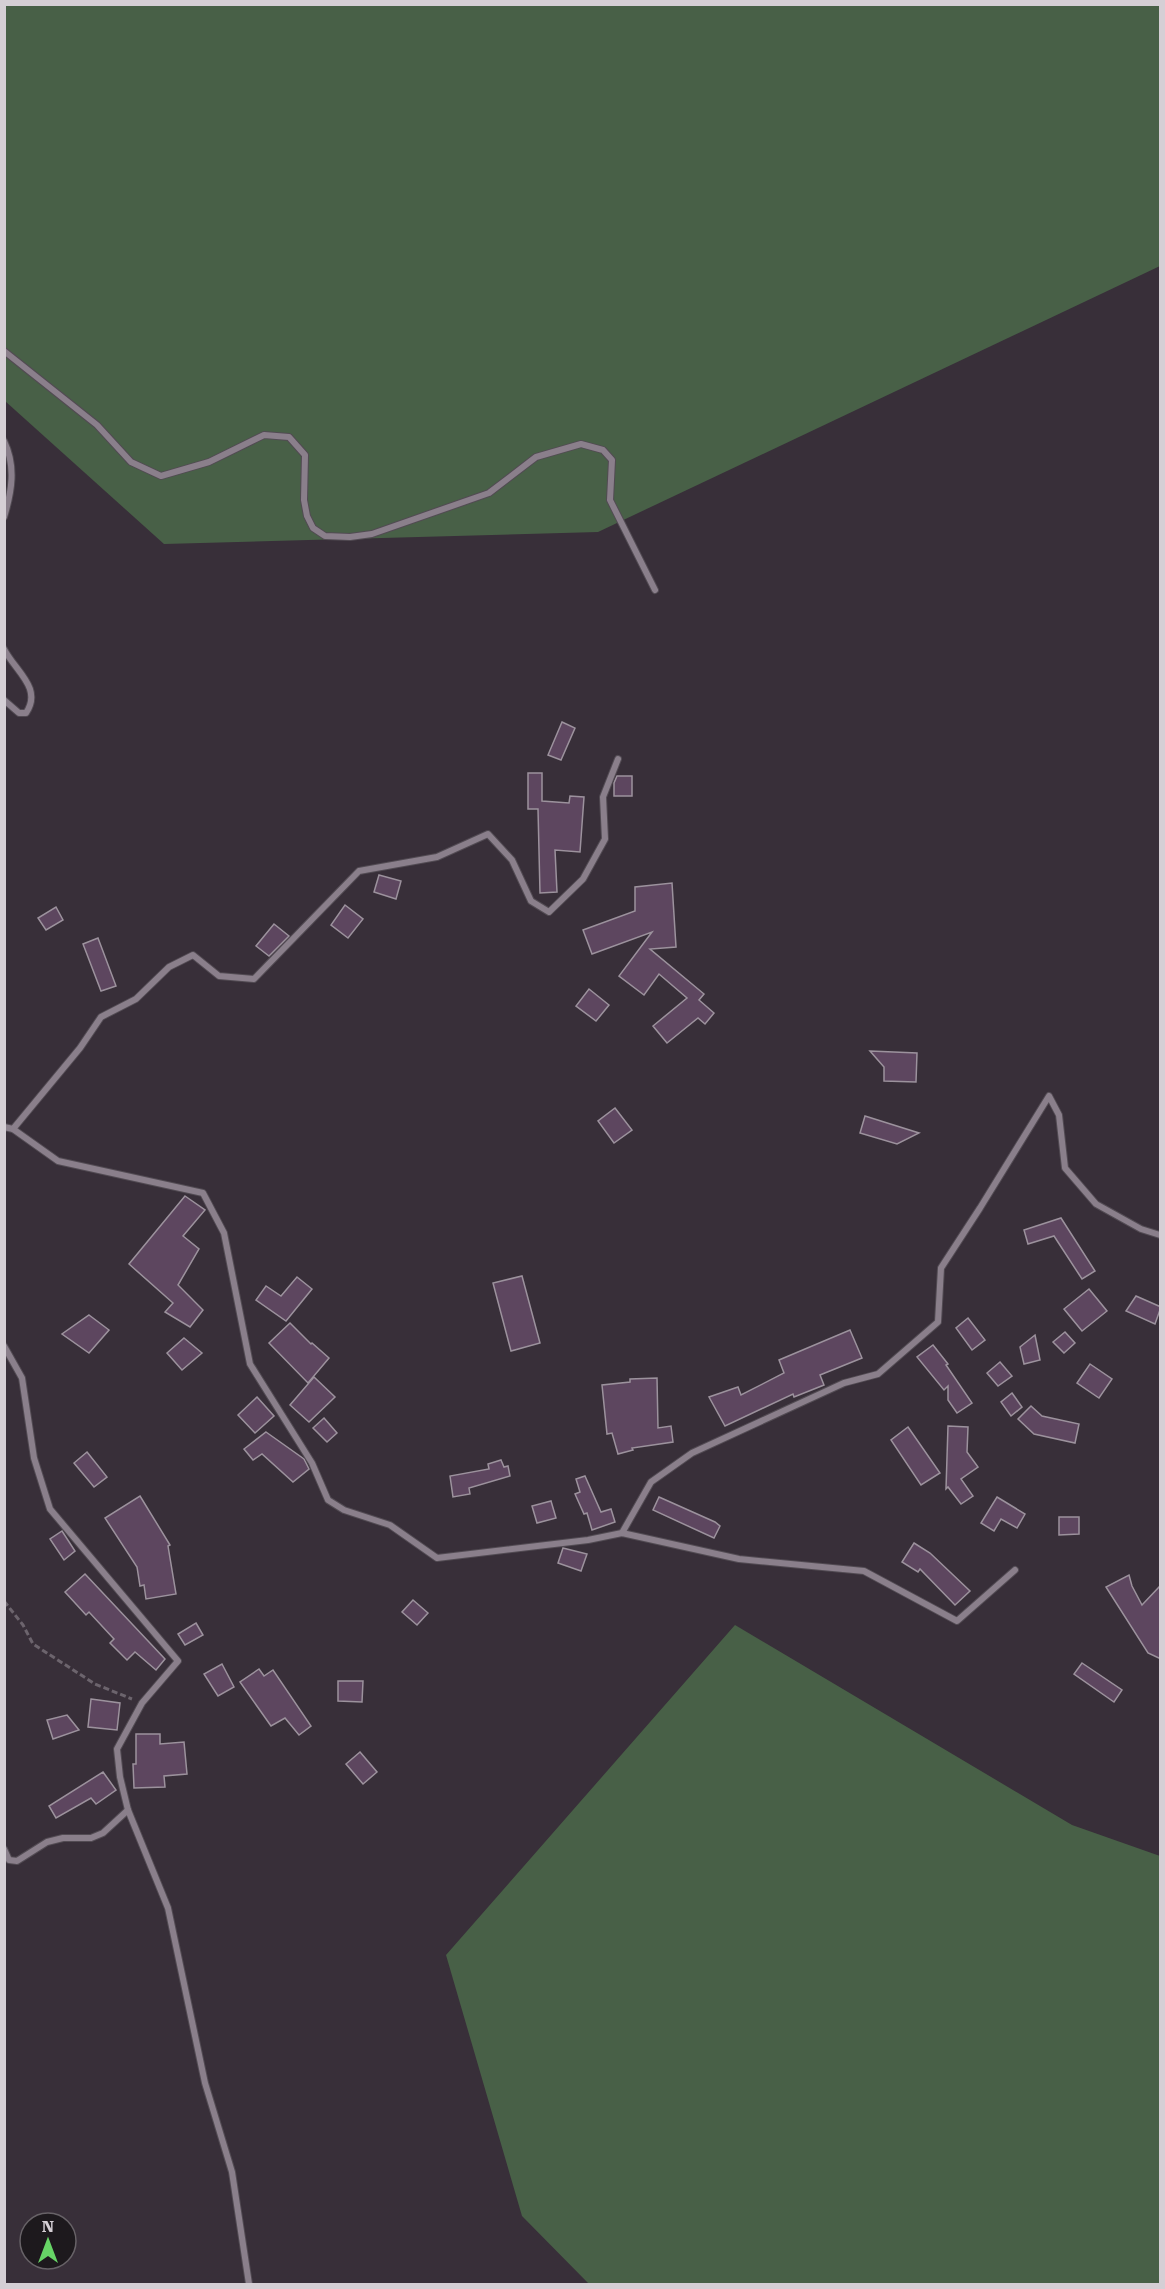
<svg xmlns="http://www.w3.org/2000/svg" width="1165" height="2289" viewBox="0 0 1165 2289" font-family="'Roboto Serif',serif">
  <rect width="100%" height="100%" fill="#382f39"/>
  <g fill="#486047">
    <polygon points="5,5 1160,5 1160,266 598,532 164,544 5,401"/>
    <polygon points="735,1625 1072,1825 1160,1856 1160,2284 589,2284 522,2216 446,1955"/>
  </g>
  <g fill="#5d465f" stroke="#9c929d" stroke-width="1.5">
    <polygon points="562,722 575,728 561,760 548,755"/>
    <polygon points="528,773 542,773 542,801 569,803 570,796 584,797 580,852 555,850 557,892 540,893 538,809 528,809"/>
    <polygon points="617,776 632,776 632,796 614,796 614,783"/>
    <polygon points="379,875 401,881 396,899 374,892"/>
    <polygon points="672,883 676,947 650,949 704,994 699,1000 714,1013 705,1024 698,1018 667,1043 653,1026 687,998 659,974 644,995 619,976 652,932 592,954 583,930 635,911 635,887"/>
    <polygon points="345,905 363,919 348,938 331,925"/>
    <polygon points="56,907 63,920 46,930 38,918"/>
    <polygon points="274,924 289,936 269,956 256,946"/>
    <polygon points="98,938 116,986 101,991 83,944"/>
    <polygon points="589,989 609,1005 596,1021 576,1006"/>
    <polygon points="870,1051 917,1053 916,1082 884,1081 884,1067"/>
    <polygon points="615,1108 632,1130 614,1143 598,1121"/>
    <polygon points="865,1116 919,1133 897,1144 860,1133"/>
    <polygon points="185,1196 205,1210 183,1236 199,1249 178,1285 203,1310 190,1327 165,1312 173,1303 129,1264"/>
    <polygon points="1061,1218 1095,1271 1082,1279 1054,1236 1028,1244 1024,1230"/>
    <polygon points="522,1276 540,1343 511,1351 493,1283"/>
    <polygon points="297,1277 312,1289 286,1321 256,1300 266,1286 281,1296"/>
    <polygon points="1089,1289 1107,1311 1082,1331 1064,1309"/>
    <polygon points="1136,1296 1161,1307 1155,1324 1126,1311"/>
    <polygon points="89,1315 109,1330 89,1353 62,1334"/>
    <polygon points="968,1318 985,1340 972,1350 956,1328"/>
    <polygon points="290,1323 311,1344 312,1343 329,1358 308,1383 269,1343"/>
    <polygon points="850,1330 862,1358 820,1375 824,1385 794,1397 793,1394 725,1426 709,1397 738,1387 741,1395 784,1373 779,1360"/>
    <polygon points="1065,1332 1075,1343 1064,1353 1053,1342"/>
    <polygon points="1035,1335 1040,1360 1024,1364 1020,1347"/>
    <polygon points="184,1338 202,1353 182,1370 167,1353"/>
    <polygon points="933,1345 948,1364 946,1365 972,1403 957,1413 948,1400 948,1386 944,1390 917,1357"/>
    <polygon points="1000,1362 1012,1376 998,1386 987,1373"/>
    <polygon points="1090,1364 1112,1379 1099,1398 1077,1383"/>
    <polygon points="314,1377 335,1397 309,1422 290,1405"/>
    <polygon points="657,1378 658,1428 671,1426 673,1442 632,1448 633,1450 618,1454 612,1433 607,1434 602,1385 630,1382 630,1379"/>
    <polygon points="1012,1393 1022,1407 1011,1416 1001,1402"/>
    <polygon points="257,1397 274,1416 255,1433 238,1415"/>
    <polygon points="1031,1406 1042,1416 1079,1424 1075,1443 1034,1434 1018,1419"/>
    <polygon points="324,1418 337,1433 327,1442 313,1428"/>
    <polygon points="948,1426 968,1427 967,1452 978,1467 961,1479 973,1496 961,1504 948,1487 946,1489"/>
    <polygon points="908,1427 940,1473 921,1485 891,1440"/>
    <polygon points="266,1432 304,1459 309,1469 293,1482 262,1454 253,1460 244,1449"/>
    <polygon points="87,1452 107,1477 94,1487 74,1463"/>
    <polygon points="501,1460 504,1467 508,1466 510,1476 469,1488 470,1494 453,1497 450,1476 489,1469 488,1464"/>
    <polygon points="585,1476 601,1512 611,1509 615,1522 592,1530 587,1513 584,1514 575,1494 580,1492 576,1479"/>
    <polygon points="140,1496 170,1545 168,1546 176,1594 146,1599 144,1585 140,1586 137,1567 105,1518"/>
    <polygon points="659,1497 715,1522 720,1526 714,1538 653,1510"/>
    <polygon points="997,1497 1025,1514 1017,1528 1001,1519 994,1531 981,1523"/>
    <polygon points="551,1501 556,1518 537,1523 532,1506"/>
    <polygon points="1059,1517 1079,1517 1079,1534 1059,1535"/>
    <polygon points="62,1531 75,1551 64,1560 50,1539"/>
    <polygon points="914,1543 930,1553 970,1591 955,1605 920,1569 918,1572 902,1562"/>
    <polygon points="563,1548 587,1554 581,1571 558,1563"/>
    <polygon points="85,1574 165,1659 156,1670 135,1652 127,1660 110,1643 114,1639 89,1612 86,1615 65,1592"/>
    <polygon points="1129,1575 1132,1586 1142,1605 1161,1585 1161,1659 1148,1653 1106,1587"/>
    <polygon points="413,1600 428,1613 417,1625 402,1612"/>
    <polygon points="196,1623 203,1635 185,1645 178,1634"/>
    <polygon points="1082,1663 1122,1690 1114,1702 1074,1674"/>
    <polygon points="222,1664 234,1687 218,1696 204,1674"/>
    <polygon points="259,1669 264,1676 273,1670 311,1726 299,1735 285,1718 271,1726 240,1682"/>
    <polygon points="338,1681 363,1681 362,1702 338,1701"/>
    <polygon points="91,1699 120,1703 117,1730 88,1727"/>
    <polygon points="67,1715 79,1730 53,1739 47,1720"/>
    <polygon points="136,1734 160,1734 160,1744 184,1742 187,1774 164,1776 165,1787 134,1788 133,1764 136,1764"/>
    <polygon points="360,1752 377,1772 363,1784 346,1764"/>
    <polygon points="103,1772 116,1790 96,1804 91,1798 56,1818 49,1806"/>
  </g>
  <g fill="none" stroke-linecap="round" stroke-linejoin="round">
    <g stroke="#524b53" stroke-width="8">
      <g id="street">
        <polyline points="4,351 97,425 131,462 161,476 209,462 264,435 289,437 305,455 304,500 307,516 313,528 325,536 350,537 372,534 489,493 536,457 581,444 603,450 612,460 610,500 655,590"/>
        <path d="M4,441C16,466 12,491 4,517"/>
        <path d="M4,649C15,671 43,688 26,713H19L4,700"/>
        <polyline points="4,1127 13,1129 58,1161 203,1193 224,1233 250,1364 312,1463 328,1500 344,1510 390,1525 437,1558 588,1540 622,1533 739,1559 864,1571 957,1621 1015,1570"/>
        <polyline points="13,1129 80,1048 101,1017 136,999 169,967 193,955 219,976 254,979 359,871 437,857 488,834 512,860 531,901 549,912 583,879 605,839 603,797 618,759"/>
        <polyline points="4,1346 22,1378 34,1458 50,1509 178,1661 142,1703 117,1749 120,1777 128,1810 168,1908 205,2083 232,2172 249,2284"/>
        <polyline points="622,1533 651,1482 692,1453 844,1383 878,1374 938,1322 941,1268 980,1208 1049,1096 1059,1115 1065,1168 1096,1204 1141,1229 1160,1235"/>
        <polyline points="4,1849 9,1860 17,1861 47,1842 63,1838 91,1838 103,1833 128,1810"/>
      </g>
    </g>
    <polyline stroke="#6c646d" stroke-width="3" stroke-dasharray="6 3" stroke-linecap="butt" points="4,1601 23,1625 33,1644 95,1684 132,1699"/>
    <use href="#street" stroke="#8a7f8b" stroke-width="6"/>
  </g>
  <rect width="1165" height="2289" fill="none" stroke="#d5cfd5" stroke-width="12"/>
  <g transform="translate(48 2241)"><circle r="28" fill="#1d191d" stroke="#676267" stroke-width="1.5"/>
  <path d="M0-4.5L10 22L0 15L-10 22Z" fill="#67d466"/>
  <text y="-9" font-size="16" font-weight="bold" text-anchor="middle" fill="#d5cfd5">N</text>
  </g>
</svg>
